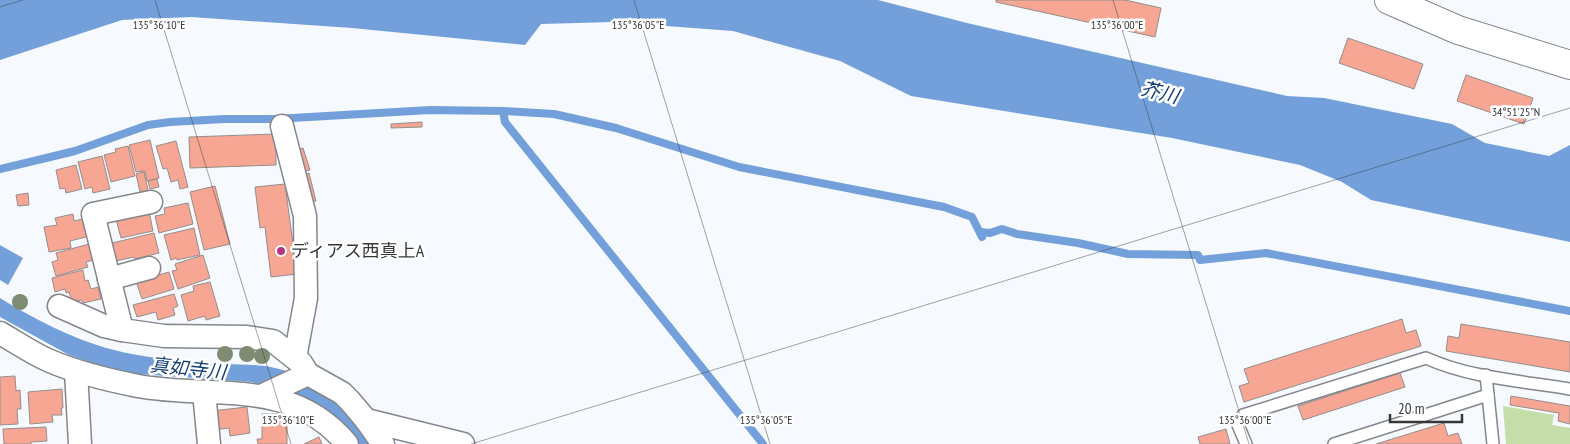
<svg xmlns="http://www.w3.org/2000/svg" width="1570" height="444" viewBox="0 0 1570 444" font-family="'PT Sans Narrow','Noto Sans JP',sans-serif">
  <rect width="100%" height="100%" fill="#f6f9fe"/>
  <polygon fill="#c4dda9" points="1503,406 1554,415 1552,425 1570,428 1570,444 1506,444"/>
  <g fill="#73a0db">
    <polygon points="0,0 878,0 967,23 1287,96 1324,98 1452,124 1485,143 1549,156 1570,145 1570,242 1371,200 1342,182 1300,165 1172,138 911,96 840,61 733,31 613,22 541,24 525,45 352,28 191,17 122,20 0,60"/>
    <polygon points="0,245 23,258 8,285 0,280"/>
    <path d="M0,298C41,323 84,345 132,354C162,360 195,362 226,364C242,365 259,364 275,368C302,374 330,393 348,413C357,422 363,434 370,444H356L288,394L252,382L152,375L127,373L107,368L69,355L0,317Z"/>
  </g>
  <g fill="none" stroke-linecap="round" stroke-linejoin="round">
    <g stroke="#73a0db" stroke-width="8">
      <polyline points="503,111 505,122 763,444"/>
      <polyline points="0,169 75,151 148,125 170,122 225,119 275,119 430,110 503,111 554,114 616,128 739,167 944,207 972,217 982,237"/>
      <polyline points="980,232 990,233 1002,229 1017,234 1078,243 1128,254 1198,255 1200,260 1266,253 1570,311"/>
    </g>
  </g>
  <g fill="#f7a694" stroke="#938e8c">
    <polygon points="996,0 1125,0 1161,8 1155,37 996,2"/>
    <polygon points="1348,38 1423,64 1414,89 1339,63"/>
    <polygon points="1466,75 1533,98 1524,124 1457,101"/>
    <polygon points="422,122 422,127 391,128 391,124"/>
    <polygon points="276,134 276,165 190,168 189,137"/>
    <polygon points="150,140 159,178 147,181 145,171 136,172 129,145"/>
    <polygon points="176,141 188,187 180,189 178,180 171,182 167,168 163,169 156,146"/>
    <polygon points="128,146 135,176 111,182 104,155 116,152 115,149"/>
    <polygon points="303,148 310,170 299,173 292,152"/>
    <polygon points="102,156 110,189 93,193 92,187 85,189 78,162"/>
    <polygon points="76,165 82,189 66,193 65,188 60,189 56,170"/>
    <polygon points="144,172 148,190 140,192 136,174"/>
    <polygon points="309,173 316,201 305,203 299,176"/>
    <polygon points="157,179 159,187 150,189 148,181"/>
    <polygon points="285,184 297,274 271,277 265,227 260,228 255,187"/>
    <polygon points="215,186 230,244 204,250 190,192"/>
    <polygon points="28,193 29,205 18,206 16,195"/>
    <polygon points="188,203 193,224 159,233 155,216 165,214 164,208"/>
    <polygon points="149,211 153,231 121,238 116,219"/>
    <polygon points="73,214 74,221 87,218 90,236 70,241 71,248 49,252 44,227 57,225 55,218"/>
    <polygon points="194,228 200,255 177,260 177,258 171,260 164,235"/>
    <polygon points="154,233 159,253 135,259 134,257 116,261 112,243"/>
    <polygon points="89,244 94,260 86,262 88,267 56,276 52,262 58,260 56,253"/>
    <polygon points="203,255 210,278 178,289 172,271 177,270 175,264"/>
    <polygon points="83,270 85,281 88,280 91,289 98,287 101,299 83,303 82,300 72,302 69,292 66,293 65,289 55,292 52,278"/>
    <polygon points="169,272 174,289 142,299 136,281"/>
    <polygon points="210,282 220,316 206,320 205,316 188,321 181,295 194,291 193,286"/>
    <polygon points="174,294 178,306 173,308 175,315 158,320 156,312 137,317 133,305"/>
    <polygon points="1402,319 1406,333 1416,330 1421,346 1244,402 1239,386 1249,383 1244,369"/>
    <polygon points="1461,324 1570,342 1570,372 1446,351 1448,336 1459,338"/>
    <polygon points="1400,373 1405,387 1303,420 1298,406"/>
    <polygon points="15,376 16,391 20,390 21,409 17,409 18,424 0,425 0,377"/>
    <polygon points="62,389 63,408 61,408 62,415 52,415 53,422 30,424 28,392"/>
    <polygon points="1511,396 1570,406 1570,424 1558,421 1559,413 1510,405"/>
    <polygon points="247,407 250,433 230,436 229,428 214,430 211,411"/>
    <polygon points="287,413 287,444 258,444 257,439 262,439 262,414"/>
    <polygon points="1444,423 1448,436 1458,433 1462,444 1376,444"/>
    <polygon points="46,427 47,441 31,442 31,444 4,444 3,429"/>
    <polygon points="1226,429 1230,444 1200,444 1198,437"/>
    <polygon points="319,437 322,444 304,444"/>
  </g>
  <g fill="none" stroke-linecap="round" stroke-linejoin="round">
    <g stroke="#84868b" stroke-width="14">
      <g id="lane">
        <polyline points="1486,375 1493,444"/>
        <path d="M1246,444L1238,425L1243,415L1426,358C1470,378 1522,381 1570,389"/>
        <polyline points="1334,444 1488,395"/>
      </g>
    </g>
    <g stroke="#84868b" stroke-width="25">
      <g id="street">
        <polyline points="282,126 305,216 306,298 295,358"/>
        <polyline points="151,202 93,214 122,330 164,336 247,337 273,341 301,363 308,374 342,393 350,401 366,420 383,444"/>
        <polyline points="109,279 149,268"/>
        <polyline points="59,306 104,326 122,330"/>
        <path d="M0,333C16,342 33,354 50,361C78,373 108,380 138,386C215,400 290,376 347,444"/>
        <polyline points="76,371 80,444"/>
        <polyline points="204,392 209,444"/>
        <polyline points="261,396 308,374"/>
        <polyline points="366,420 463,444"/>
      </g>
    </g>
    <g stroke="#84868b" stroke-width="30">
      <polyline id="secondary" points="1389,0 1458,30 1570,65"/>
    </g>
    <use href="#lane" stroke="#fff" stroke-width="11"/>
    <use href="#street" stroke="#fff" stroke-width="22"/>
    <use href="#secondary" stroke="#fff" stroke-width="28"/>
  </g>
  <g fill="#7f8b72">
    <circle cx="20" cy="302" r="8"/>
    <circle cx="225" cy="354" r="8"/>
    <circle cx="247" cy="354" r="8"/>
    <circle cx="262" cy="356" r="8"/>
  </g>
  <path fill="none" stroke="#353738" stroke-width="1" stroke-opacity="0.45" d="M155,0L291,444M634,0L770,444M1113,0L1249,444M0,7L23,0M471,444L1570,108"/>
  <circle fill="#b63682" stroke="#fff" stroke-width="2" cx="281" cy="251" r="5"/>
  <g text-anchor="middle" stroke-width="5" stroke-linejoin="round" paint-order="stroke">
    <g font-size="18" fill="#353738" stroke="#fff" text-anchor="start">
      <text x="291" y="257">ディアス西真上A</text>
    </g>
    <g font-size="19" font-style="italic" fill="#143f75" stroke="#fff">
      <text transform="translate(1160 92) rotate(14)" y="7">芥川</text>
      <text transform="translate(188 368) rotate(6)" y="7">真如寺川</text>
    </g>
  </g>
  <g font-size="12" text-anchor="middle" fill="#353738" stroke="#fff" stroke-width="5" stroke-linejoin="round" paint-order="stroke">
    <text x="159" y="29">135°36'10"E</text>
    <text x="638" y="29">135°36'05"E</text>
    <text x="1117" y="29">135°36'00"E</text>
    <text x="1516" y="116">34°51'25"N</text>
    <text x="288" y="424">135°36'10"E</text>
    <text x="766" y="424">135°36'05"E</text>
    <text x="1245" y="424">135°36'00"E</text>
  </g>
  <path d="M1390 414v8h72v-8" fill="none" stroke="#353738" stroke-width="2.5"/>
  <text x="1398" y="414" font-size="15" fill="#353738" stroke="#ffffff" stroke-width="4" paint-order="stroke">20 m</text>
</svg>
